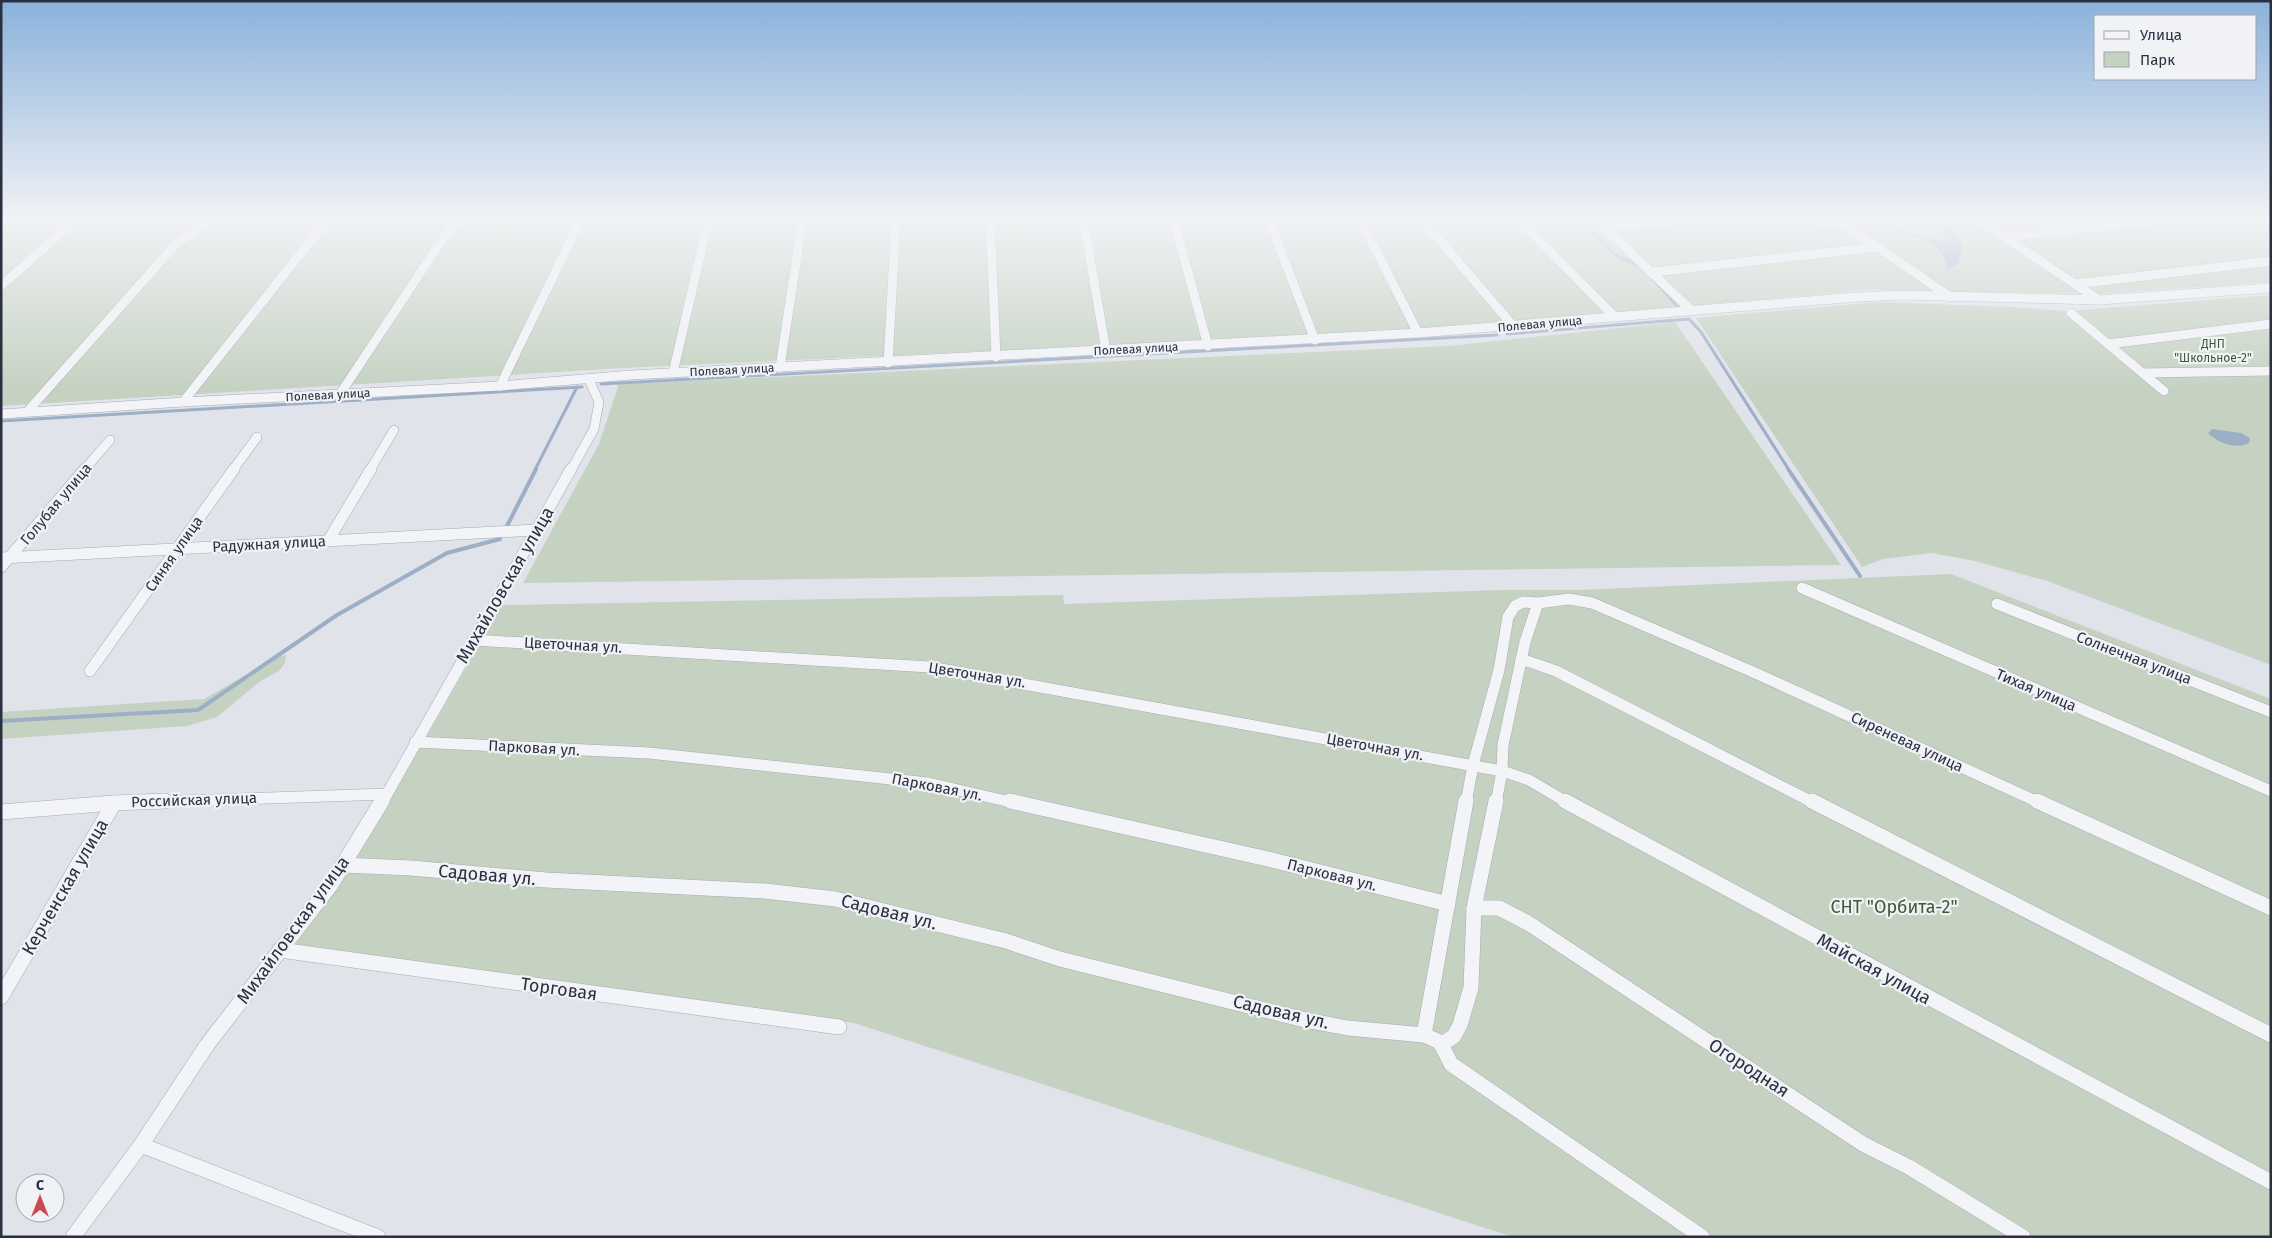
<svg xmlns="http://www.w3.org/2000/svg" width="2272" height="1238" viewBox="0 0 2272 1238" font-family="'Fira Sans',sans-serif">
  <rect width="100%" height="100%" fill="#e0e3e9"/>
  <g fill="#c5d2c2">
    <polygon points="1,217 2271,217 2271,282 2099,294 1866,290 1411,331 623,368 1,406"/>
    <polygon points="2271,295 2271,665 2047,581 1975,561 1931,553 1883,559 1862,567 1696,318 1878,302 2011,307 2068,311"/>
    <polygon points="1675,322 1841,565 523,583 599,444 619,384 1447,346"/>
    <polygon points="1951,574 2271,699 2271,1237 1513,1237 854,1023 289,946 339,883 419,750 502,605 1063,595 1064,604 1502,590 1579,590"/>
    <polygon points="286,655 285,663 279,671 259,682 217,717 187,726 1,739 1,712 204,699 277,657"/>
  </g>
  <g fill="#9daec7">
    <path d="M1928,217H1938L1959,236L1962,245L1959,263L1948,269C1944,249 1932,240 1913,236C1906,235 1900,236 1894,232L1897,230L1945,241L1946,237L1941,233L1944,228Z"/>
    <path d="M2212,429L2241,433L2250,438L2249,443C2236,450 2218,443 2208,433Z"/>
  </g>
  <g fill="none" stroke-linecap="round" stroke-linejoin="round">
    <g stroke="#9daec7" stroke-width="3">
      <polyline points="1578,217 1617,256 1640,266"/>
      <polyline points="1650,276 1679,308"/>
      <polyline points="1507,334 1689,319 1701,332 1789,470"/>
      <polyline points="601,384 1497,335"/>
      <polyline points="1,421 582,387"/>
      <polyline points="535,470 577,387"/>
    </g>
    <g stroke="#9daec7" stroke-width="4">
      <polyline points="1788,469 1860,576"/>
      <polyline points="507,526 536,469"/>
      <polyline points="1,721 198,710 337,615 447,553 500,539"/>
    </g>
    <g stroke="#a6aab3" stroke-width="10">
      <g id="street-far2">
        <polyline points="990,217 996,357"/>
        <polyline points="1083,217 1106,351"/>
        <polyline points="1173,217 1208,346"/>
        <polyline points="1268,217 1315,340"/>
        <polyline points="1359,217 1418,333"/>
        <polyline points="1420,217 1514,327"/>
        <polyline points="1516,217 1615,317"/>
        <polyline points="1783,217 1846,225 1950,297"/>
        <polyline points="1974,217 2099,300"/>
        <polyline points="2005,237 2188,217"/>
        <polyline points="1653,272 1879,247"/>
        <polyline points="2075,284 2271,261"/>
        <polyline points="1,286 79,217"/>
        <polyline points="1691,310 1605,228 1709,217"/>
        <polyline points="2071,313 2164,391"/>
        <polyline points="2108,344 2271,324"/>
        <polyline points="888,363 896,217"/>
        <polyline points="780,367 803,217"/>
        <polyline points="673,373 709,217"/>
        <polyline points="2143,373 2271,371"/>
        <polyline points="500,386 582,217"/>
        <polyline points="340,394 450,228 465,217"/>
        <polyline points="183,402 327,220 332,217"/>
        <polyline points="27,412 175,245 213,217"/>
        <polyline points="1,414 183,402 500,386 631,375 1418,333 1858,297 1903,295 2099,300 2271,288"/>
        <polyline points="84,470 110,440"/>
        <polyline points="233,470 257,437"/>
        <polyline points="370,470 394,430"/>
        <polyline points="571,470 594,429 599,402 589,380"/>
      </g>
    </g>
    <g stroke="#a6aab3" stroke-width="12">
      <g id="street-far1">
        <polyline points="328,541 371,469"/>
        <polyline points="1,558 536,530"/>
        <polyline points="1,567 85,469"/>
        <polyline points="1802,588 2271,791"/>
        <polyline points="1997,604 2271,712"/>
        <polyline points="473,640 930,667 1502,771 1529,780 1568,803"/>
        <polyline points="1521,659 1556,671 1814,803"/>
        <polyline points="90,671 234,469"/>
        <polyline points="415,742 649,753 928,783 1015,803"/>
        <polyline points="127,803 387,794"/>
        <polyline points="382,803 571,469"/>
        <polyline points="1466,803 1473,765 1499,670 1508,617 1515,606 1523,602 1538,603 1569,599 1592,603 1753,672 2040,803"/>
        <polyline points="1496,803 1502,771 1503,745 1525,642 1538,603"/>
      </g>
    </g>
    <g stroke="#a6aab3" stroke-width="16">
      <g id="street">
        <polyline points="1010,801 1272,860 1448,904"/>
        <polyline points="1565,801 2271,1182"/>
        <polyline points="1812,801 2271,1035"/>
        <polyline points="2037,801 2271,908"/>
        <polyline points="1,812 114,803 165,801"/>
        <polyline points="343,865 411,868 546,880 765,891 835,899 1006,941 1060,959 1305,1020 1348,1028 1424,1035 1440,1042 1451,1064 1702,1237"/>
        <polyline points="1474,908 1499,908 1528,923 1863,1144 1909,1167 2023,1237"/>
        <polyline points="280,950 839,1027"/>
        <polyline points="1,997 114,803"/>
        <polyline points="1424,1035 1466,801"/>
        <polyline points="1441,1045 1454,1036 1460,1025 1471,988 1474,908 1496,801"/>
        <polyline points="141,1145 378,1237"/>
        <polyline points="73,1237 141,1145 207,1045 330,886 382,801"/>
      </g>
    </g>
    <use href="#street-far2" stroke="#f3f4f7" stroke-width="9"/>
    <use href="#street-far1" stroke="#f3f4f7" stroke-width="11"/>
    <use href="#street" stroke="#f3f4f7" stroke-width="15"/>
  </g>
  <linearGradient id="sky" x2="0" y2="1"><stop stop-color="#8ab2db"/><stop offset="0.56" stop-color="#f1f2f5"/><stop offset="1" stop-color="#f1f2f5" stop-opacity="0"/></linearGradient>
  <rect width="2272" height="390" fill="url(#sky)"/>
  <g text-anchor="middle" stroke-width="4.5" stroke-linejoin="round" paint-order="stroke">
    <g font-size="12" fill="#2a3040" stroke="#f0f2f6">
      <text transform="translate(1540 324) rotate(-5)" y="4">Полевая улица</text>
      <text transform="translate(1136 349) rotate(-3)" y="4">Полевая улица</text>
      <text transform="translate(732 370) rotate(-3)" y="4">Полевая улица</text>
      <text transform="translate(328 395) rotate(-3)" y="4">Полевая улица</text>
    </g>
    <g font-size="12" fill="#3b5b37" stroke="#f0f2f6">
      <text x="2213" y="348">ДНП<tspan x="2213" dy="14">"Школьное-2"</tspan></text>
    </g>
    <g font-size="15" fill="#2a3040" stroke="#f0f2f6">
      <text transform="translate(56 504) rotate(-50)" y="5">Голубая улица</text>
      <text transform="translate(269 544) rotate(-3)" y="5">Радужная улица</text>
      <text transform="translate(174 554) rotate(-55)" y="5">Синяя улица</text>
      <text transform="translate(573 645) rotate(3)" y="5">Цветочная ул.</text>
      <text transform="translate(2134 658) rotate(21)" y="5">Солнечная улица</text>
      <text transform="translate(977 675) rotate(9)" y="5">Цветочная ул.</text>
      <text transform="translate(2036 690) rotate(23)" y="5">Тихая улица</text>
      <text transform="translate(1907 742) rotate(25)" y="5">Сиреневая улица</text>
      <text transform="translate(1375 747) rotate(10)" y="5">Цветочная ул.</text>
      <text transform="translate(534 748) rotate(3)" y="5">Парковая ул.</text>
      <text transform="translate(937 787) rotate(11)" y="5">Парковая ул.</text>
      <text transform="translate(194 800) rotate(-2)" y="5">Российская улица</text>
      <text transform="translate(1332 875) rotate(14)" y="5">Парковая ул.</text>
    </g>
    <g font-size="18" fill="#2a3040" stroke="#f0f2f6">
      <text transform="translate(505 585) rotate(-60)" y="6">Михайловская улица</text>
      <text transform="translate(487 875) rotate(5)" y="6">Садовая ул.</text>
      <text transform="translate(65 887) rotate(-60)" y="6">Керченская улица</text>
      <text transform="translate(889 912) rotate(14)" y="6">Садовая ул.</text>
      <text transform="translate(293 930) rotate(-54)" y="6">Михайловская улица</text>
      <text transform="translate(1874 969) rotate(29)" y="6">Майская улица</text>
      <text transform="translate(559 989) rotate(8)" y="6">Торговая</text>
      <text transform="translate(1281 1012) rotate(13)" y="6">Садовая ул.</text>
      <text transform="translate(1749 1068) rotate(33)" y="6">Огородная</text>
    </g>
    <g font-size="18" fill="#3b5b37" stroke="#f0f2f6">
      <text x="1894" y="913">СНТ "Орбита-2"</text>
    </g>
  </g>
  <rect width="2272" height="1238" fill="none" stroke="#2a3040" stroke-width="5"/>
  <rect x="2094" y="15" width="162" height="65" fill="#f0f2f6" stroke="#a1a4ad"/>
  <rect x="2104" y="31" width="25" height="8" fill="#f3f4f7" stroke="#a1a4ad"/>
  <text x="2140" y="40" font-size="15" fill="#2a3040">Улица</text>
  <rect x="2104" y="52" width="25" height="15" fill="#c5d2c2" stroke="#a1a4ad"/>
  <text x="2140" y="65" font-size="15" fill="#2a3040">Парк</text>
  <g transform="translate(40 1198)"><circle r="24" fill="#f0f2f6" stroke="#a1a4ad"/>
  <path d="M0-4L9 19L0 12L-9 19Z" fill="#c94a52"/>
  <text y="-8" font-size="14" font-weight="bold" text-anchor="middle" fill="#2a3040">С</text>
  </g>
</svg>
